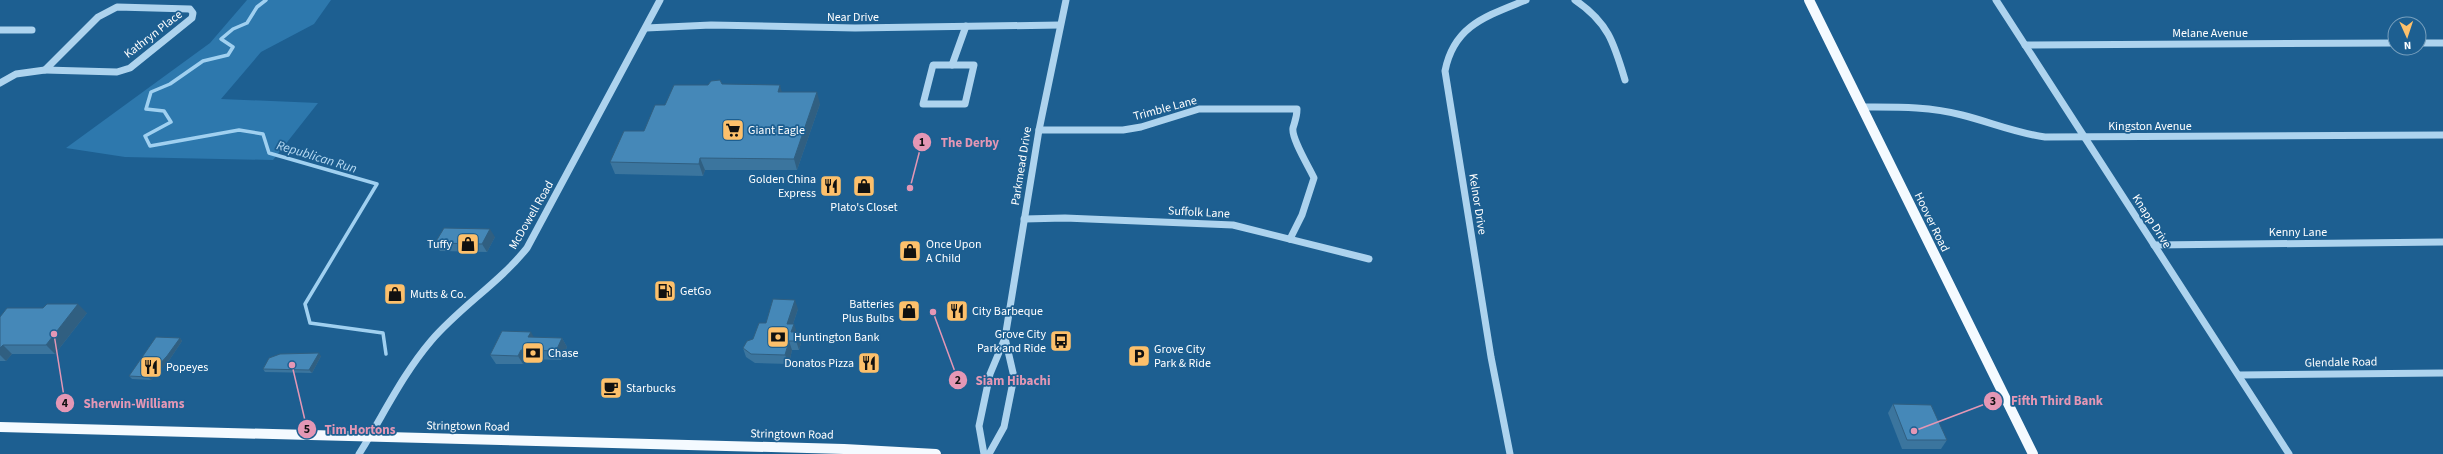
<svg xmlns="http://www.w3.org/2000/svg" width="2443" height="454" viewBox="0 0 2443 454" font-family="'Source Sans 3',sans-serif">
  <rect width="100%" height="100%" fill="#1d5f91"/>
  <polygon fill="#2d78ad" points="247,0 331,0 314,24 261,52 221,99 318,103 273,160 125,157 66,148 210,43"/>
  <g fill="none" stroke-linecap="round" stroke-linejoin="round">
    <polyline stroke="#a0d0f0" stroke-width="3.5" points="266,0 257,7 247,23 233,29 221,39 233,47 228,55 203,61 170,84 151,92 146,109 164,111 171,122 145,136 150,146 239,130 263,134 269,153 377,184 305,304 310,323 383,333 386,354"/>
    <g stroke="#add3ee" stroke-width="7">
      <path d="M1575,0C1608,22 1614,43 1625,80"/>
      <polyline points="1996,0 2289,454"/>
      <polygon points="117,7 190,9 193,13 192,18 130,68 117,72 45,70 98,17"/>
      <polyline points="646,28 711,25 855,28 1060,25"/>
      <polyline points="0,30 32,30"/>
      <polyline points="2419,43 2443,43"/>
      <polyline points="2025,45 2395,43"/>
      <polygon points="933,65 974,65 965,104 923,104"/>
      <polyline points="952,65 966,26"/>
      <polyline points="0,83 16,74 45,70"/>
      <path d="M1861,107C1895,107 1929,106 1962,115C1990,122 2016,133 2045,137L2443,135"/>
      <path d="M1039,130H1123L1141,127L1199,109H1297C1297,117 1295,121 1293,128C1291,138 1309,167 1314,178L1302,215L1290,239"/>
      <polyline points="1024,219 1065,218 1233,225 1369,259"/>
      <polyline points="2154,245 2443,242"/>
      <polyline points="2239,375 2443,373"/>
      <path d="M359,454C383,416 402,375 431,341C460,307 499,283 527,248L660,0"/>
      <polyline points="984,454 979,426 990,374 1005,338 1039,130 1066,0"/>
      <polyline points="989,454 1004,427 1014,377 1005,338"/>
      <path d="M1510,454L1491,357L1445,71C1454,25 1487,16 1526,0"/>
    </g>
    <g stroke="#f4faff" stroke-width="10">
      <polyline points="1809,0 2033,454"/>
      <polyline points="0,427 844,449 936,454"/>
    </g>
  </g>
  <g fill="#3b759e">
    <polygon points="722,84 782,92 820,104 797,170 705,170 703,176 615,174 610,162 644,131 665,105 708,85"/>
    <polygon points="495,237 487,252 440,251 435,243"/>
    <polygon points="798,309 793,324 796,332 802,340 799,350 792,350 789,364 755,363 746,357 743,348 753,339 766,323"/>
    <polygon points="87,313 55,354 12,354 6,361 0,361 0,317"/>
    <polygon points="180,338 182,341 170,359 151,380 132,379 129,376"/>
    <polygon points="534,338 562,338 567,347 561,360 527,359 523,364 496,364 490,355"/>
    <polygon points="321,356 312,373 265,372 263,369"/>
    <polygon points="1893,404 1947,440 1941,449 1902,449 1888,413"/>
  </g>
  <g fill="#305f81">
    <polygon points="780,85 783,96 778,92"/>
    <polygon points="817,92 820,104 797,170 794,159"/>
    <polygon points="700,158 705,170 703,176 699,164"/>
    <polygon points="490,229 495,237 487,252 482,244"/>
    <polygon points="795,300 798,309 790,333 787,324"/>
    <polygon points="78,304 87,313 55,354 46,345"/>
    <polygon points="794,324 797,333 791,332"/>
    <polygon points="531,332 536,341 528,337"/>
    <polygon points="799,332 802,340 799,350 796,341"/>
    <polygon points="180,338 182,341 170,359 151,380 148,377"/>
    <polygon points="562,338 567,347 561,360 556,351"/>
    <polygon points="789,341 792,350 789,364 785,355"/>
    <polygon points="3,345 12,354 6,361 0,355 0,348"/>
    <polygon points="521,350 527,359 523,364 518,356"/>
    <polygon points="319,353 321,356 312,373 309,370"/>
  </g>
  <g fill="#4588b8" stroke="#305f81">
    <polygon points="720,80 722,84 780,85 778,92 817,92 794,159 700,158 699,164 610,162 624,131 644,131 655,105 665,105 674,85 708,85 711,81"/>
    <polygon points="444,228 490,229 482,244 435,243"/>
    <polygon points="773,299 795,300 787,324 794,324 791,332 799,332 796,341 789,341 785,355 751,354 743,348 747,341 753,339 759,323 766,323"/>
    <polygon points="47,304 78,304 46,345 3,345 0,348 0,317 7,308 43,308"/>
    <polygon points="502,331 531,332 528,337 562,338 556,351 521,350 518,356 490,355"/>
    <polygon points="156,337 180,338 167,356 148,377 129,376"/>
    <polygon points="319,353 309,370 263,369 269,358 280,354"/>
    <polygon points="1893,404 1931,405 1947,440 1907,440"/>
  </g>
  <defs>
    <g id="supermarket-square" transform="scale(1.15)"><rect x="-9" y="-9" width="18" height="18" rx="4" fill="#fdc06b" stroke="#1d5f91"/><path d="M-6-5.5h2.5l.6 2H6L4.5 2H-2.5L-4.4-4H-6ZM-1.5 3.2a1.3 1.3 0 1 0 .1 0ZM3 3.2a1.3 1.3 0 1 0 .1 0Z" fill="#111"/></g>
    <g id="restaurant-square" transform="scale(1.15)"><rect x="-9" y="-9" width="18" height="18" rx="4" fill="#fdc06b" stroke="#1d5f91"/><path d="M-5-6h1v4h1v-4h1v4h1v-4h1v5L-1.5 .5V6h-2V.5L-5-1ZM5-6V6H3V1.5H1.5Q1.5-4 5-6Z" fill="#111"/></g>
    <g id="shop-square" transform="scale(1.15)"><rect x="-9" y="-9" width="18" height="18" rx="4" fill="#fdc06b" stroke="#1d5f91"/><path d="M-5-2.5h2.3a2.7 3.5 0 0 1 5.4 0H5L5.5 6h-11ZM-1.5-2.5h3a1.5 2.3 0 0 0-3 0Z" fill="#111"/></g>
    <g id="fuel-square" transform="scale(1.15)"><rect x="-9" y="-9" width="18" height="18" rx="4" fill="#fdc06b" stroke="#1d5f91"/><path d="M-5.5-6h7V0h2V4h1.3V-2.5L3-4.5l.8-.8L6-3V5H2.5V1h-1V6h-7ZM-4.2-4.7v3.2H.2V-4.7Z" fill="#111"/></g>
    <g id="bank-square" transform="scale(1.15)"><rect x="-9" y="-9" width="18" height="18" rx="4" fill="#fdc06b" stroke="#1d5f91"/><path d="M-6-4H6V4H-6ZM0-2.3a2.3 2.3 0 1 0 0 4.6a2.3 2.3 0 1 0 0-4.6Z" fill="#111"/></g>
    <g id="bus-square" transform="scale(1.15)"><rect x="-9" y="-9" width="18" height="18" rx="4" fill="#fdc06b" stroke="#1d5f91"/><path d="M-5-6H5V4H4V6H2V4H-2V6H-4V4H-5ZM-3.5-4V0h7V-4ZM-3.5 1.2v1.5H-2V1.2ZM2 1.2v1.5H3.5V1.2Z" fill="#111"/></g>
    <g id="parking-square" transform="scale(1.15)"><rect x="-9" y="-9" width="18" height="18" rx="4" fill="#fdc06b" stroke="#1d5f91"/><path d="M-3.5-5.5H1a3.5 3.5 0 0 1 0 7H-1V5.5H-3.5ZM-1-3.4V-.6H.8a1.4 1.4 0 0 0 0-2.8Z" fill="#111"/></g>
    <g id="cafe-square" transform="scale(1.15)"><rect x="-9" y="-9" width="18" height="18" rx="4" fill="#fdc06b" stroke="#1d5f91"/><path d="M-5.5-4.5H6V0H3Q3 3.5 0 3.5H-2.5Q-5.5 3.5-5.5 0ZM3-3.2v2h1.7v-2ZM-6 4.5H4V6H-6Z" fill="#111"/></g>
  </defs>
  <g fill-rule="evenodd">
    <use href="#supermarket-square" x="733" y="130"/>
    <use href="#restaurant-square" x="831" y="186"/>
    <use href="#shop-square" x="864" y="186"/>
    <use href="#shop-square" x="468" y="244"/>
    <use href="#shop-square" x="910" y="251"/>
    <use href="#fuel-square" x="665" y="291"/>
    <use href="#shop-square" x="395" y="294"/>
    <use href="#shop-square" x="909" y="311"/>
    <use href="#restaurant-square" x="957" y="311"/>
    <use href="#bank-square" x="778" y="337"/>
    <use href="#bus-square" x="1061" y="341"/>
    <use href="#bank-square" x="533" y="353"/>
    <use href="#parking-square" x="1139" y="356"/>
    <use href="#restaurant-square" x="869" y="363"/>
    <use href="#restaurant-square" x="151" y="367"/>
    <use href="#cafe-square" x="611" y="388"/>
  </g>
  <g text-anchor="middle" stroke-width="3.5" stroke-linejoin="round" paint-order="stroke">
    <g font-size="12" fill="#fff" stroke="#1d5f91">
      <text x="853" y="21">Near Drive</text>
      <text x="2210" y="37">Melane Avenue</text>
      <text transform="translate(153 34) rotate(-38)" y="4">Kathryn Place</text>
      <text transform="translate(1165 108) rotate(-15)" y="4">Trimble Lane</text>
      <text x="2150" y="130">Kingston Avenue</text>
      <text transform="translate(1021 166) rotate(-81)" y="4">Parkmead Drive</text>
      <text transform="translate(1478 204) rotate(81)" y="4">Kelnor Drive</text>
      <text transform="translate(1199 212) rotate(3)" y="4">Suffolk Lane</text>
      <text transform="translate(531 215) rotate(-60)" y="4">McDowell Road</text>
      <text transform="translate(2152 221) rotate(57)" y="4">Knapp Drive</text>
      <text transform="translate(1932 222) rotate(64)" y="4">Hoover Road</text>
      <text x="2298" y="236">Kenny Lane</text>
      <text transform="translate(2341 362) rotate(-1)" y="4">Glendale Road</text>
      <text transform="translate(468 426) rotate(1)" y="4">Stringtown Road</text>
      <text transform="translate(792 434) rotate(1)" y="4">Stringtown Road</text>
    </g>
    <g font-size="12" fill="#fff" stroke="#1d5f91" text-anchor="start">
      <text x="748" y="134">Giant Eagle</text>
      <text x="816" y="183" text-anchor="end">Golden China<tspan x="816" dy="14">Express</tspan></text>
      <text x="864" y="211" text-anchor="middle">Plato's Closet</text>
      <text x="452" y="248" text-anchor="end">Tuffy</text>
      <text x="926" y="248">Once Upon<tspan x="926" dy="14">A Child</tspan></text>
      <text x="680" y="295">GetGo</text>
      <text x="410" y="298">Mutts &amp; Co.</text>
      <text x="894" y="308" text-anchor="end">Batteries<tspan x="894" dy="14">Plus Bulbs</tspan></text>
      <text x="972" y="315">City Barbeque</text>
      <text x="1046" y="338" text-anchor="end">Grove City<tspan x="1046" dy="14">Park and Ride</tspan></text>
      <text x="794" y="341">Huntington Bank</text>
      <text x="1154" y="353">Grove City<tspan x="1154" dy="14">Park &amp; Ride</tspan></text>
      <text x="548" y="357">Chase</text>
      <text x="854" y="367" text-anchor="end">Donatos Pizza</text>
      <text x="166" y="371">Popeyes</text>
      <text x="626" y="392">Starbucks</text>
    </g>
    <g font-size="13" font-style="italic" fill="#b9dcf5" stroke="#1d5f91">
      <text transform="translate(317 156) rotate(17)" y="5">Republican Run</text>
    </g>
  </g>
  <path fill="none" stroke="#e497b5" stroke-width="1.5" d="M910 188L922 142M933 312L958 380M1914 431L1993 401M54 334L65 403M292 365L307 429"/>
  <g fill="#e497b5" stroke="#1d5f91" stroke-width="1.5">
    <circle cx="910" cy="188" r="4"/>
    <circle cx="933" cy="312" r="4"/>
    <circle cx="1914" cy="431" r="4"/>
    <circle cx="54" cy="334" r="4"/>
    <circle cx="292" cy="365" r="4"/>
    <circle cx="922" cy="142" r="10"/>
    <circle cx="958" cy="380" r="10"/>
    <circle cx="1993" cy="401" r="10"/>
    <circle cx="65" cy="403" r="10"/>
    <circle cx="307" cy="429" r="10"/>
  </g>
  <g font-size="12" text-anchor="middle" font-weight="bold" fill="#111">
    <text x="922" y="146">1</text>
    <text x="958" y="384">2</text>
    <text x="1993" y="405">3</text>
    <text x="65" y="407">4</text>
    <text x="307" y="433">5</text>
  </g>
  <g font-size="13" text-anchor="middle" font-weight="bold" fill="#e497b5" stroke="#1d5f91" stroke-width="3.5" stroke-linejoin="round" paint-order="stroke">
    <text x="970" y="147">The Derby</text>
    <text x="1013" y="385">Siam Hibachi</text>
    <text x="2057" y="405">Fifth Third Bank</text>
    <text x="134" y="408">Sherwin-Williams</text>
    <text x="360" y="434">Tim Hortons</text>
  </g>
  <g transform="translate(2407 36) rotate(177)"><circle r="19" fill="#1d5f91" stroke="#779fbd"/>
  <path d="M0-3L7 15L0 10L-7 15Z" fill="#fdc06b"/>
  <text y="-6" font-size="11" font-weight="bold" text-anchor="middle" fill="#ffffff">N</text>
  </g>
</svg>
